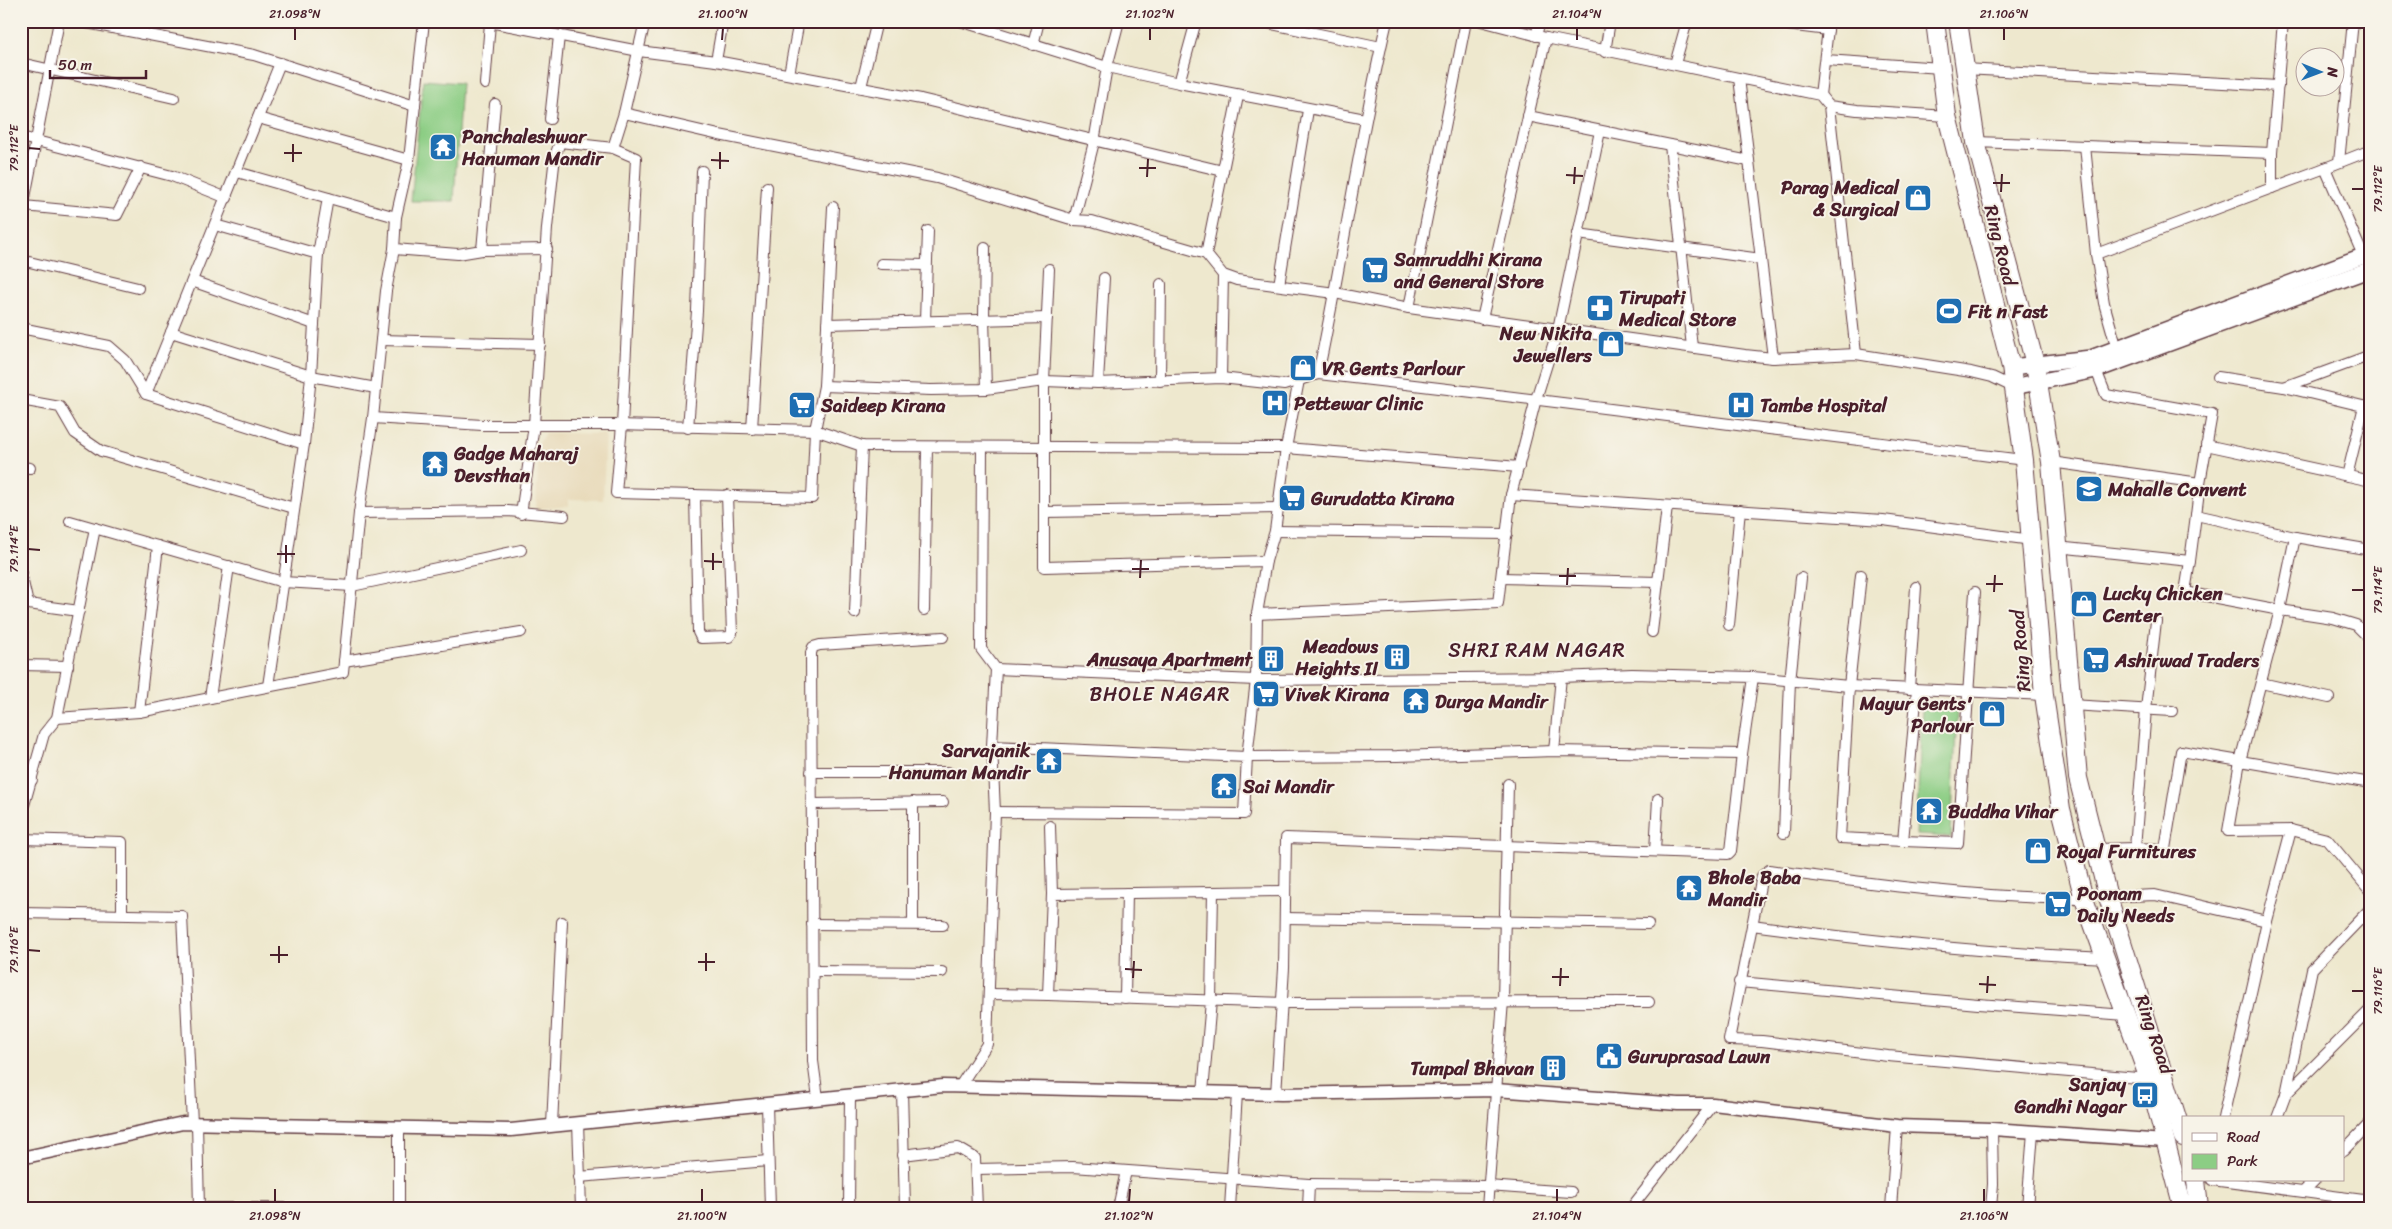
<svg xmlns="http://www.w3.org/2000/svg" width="2392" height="1229" viewBox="0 0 2392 1229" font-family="Sriracha,sans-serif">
  <rect width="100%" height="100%" fill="#f7f3e8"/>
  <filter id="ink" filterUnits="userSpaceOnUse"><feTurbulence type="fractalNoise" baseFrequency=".02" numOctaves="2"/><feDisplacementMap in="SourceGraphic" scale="10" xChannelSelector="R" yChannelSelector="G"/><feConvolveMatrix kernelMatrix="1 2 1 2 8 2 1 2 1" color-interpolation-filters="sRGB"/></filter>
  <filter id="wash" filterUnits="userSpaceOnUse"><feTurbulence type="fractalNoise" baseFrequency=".0096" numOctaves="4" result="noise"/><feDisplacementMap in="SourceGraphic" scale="20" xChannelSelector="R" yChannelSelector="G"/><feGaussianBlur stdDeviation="1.12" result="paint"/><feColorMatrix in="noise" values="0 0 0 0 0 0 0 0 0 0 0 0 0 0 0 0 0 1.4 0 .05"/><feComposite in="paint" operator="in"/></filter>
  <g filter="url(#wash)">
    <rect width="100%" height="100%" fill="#eee8ce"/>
    <polygon fill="#e8daba" points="545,433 606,434 603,500 569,499 569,506 536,509 539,443"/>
    <g fill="#8ccd84" stroke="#6b7658">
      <polygon points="423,80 461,83 454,201 411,201"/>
      <polygon points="1922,708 1957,709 1951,837 1916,835"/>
    </g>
  </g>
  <g filter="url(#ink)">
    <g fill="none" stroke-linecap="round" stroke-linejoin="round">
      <g stroke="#633d43" stroke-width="12">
        <g id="minor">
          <polyline points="76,21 254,55 415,106"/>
          <polyline points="484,21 639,51 716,61 921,99 1223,171"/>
          <polyline points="645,21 624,113 719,135 937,178 1074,220"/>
          <polyline points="960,21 1107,67 1179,83 1196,21"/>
          <polyline points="1119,21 1107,67 1094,142 1074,220 1092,221 1206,254 1223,275 1237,280 1335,293 1409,308 1745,355 1773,358 1856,354 1971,372 1992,377 2013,387"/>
          <polyline points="1258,21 1381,47"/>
          <path d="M1387,21C1359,138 1343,257 1318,374C1554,400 1789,433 2024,460"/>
          <polyline points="1481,21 1546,38 1482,319"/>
          <polyline points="1755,21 1828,30"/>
          <polyline points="142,34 145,21"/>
          <polyline points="1536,36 1540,21"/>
          <polyline points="1546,38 1820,95 1829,106 1857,110 1947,116"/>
          <polyline points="1033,45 1039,21"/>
          <polyline points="1605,52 1610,21"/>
          <polyline points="1826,60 1941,68"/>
          <polyline points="716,61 723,21"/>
          <polyline points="21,63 174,98"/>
          <polyline points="1675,64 1687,21"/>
          <polyline points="1964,69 2278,86"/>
          <polyline points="789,74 799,21"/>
          <polyline points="1739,78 1773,358"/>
          <polyline points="1179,83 1365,119"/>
          <polyline points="485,84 490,23"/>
          <polyline points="861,87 877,21"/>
          <polyline points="1820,95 1829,21"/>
          <polyline points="1829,106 1856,354"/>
          <polyline points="1528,116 1749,161"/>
          <polyline points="258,118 409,160"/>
          <polyline points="550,119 559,36"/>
          <polyline points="1600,131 1558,329 1536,399 1511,495 1883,520 2032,540"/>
          <polyline points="21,137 172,176 227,198"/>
          <polyline points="1976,142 2272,153"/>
          <polyline points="1670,145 1692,347"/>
          <polyline points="2085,146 2096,254"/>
          <polyline points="613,148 624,113"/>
          <polyline points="2339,162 2353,21"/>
          <polyline points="2325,168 2371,150"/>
          <polyline points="237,172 396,217"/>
          <polyline points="2272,188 2272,153 2283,21"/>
          <polyline points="24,206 117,215 141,167"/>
          <polyline points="21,218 59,21"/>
          <polyline points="215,225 318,254"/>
          <polyline points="1578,234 1761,259"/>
          <polyline points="985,248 984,318 986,389"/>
          <polyline points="394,249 458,254 482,250 547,249"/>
          <polyline points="482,250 495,104"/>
          <polyline points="1206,254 1238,96"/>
          <polyline points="21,260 138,288"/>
          <polyline points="881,264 926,265"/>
          <polyline points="192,281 314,324"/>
          <polyline points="1279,285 1308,110"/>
          <polyline points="1409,308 1466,21"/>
          <polyline points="925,321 928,231"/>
          <polyline points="827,324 1047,318"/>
          <polyline points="21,328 109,346 125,360 146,394"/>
          <polyline points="171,332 311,376 376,388"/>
          <polyline points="381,340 540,344"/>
          <polyline points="2117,349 2104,303 2096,254 2325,168 2365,260"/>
          <polyline points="2371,355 2284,387 2371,408"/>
          <polyline points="2096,370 2106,395 2212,414 2200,483"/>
          <polyline points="2218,377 2284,387"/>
          <polyline points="1221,378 1223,275"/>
          <polyline points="1160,381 1161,284"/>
          <polyline points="1098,383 1104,278"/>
          <polyline points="824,386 833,207"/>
          <polyline points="21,400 60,407 75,433 101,451 294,508"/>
          <polyline points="373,418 482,425 616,425 815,430 824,386 931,390 986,389 1044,381 1098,383 1221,378 1284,385 1318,374"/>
          <polyline points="688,428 697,311 702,171"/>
          <polyline points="752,429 767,187"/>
          <polyline points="304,444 311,376 318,254 328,198"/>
          <polyline points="2206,445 2371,481"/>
          <polyline points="2051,462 2200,483 2196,515 2295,537 2371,550"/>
          <polyline points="21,467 30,468"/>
          <polyline points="2347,476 2364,406"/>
          <polyline points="695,495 698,632 701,638 729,637 732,633 727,495"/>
          <polyline points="1045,512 1279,508"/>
          <polyline points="359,513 508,511 564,516"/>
          <polyline points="521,514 534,425 547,228 555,156 560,142 613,148 636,158 622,425 616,493 812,498 815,430 862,446 1286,448 1519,467"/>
          <polyline points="70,521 283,582 352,586 521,550"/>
          <polyline points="1275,531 1507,534"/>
          <polyline points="2295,537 2280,610 2333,618 2356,625 2371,640"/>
          <polyline points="2057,547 2190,561 2196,515"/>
          <polyline points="1266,561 1275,531 1286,448 1299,380"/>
          <polyline points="2190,561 2185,592 2280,610 2240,761 2371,783"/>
          <polyline points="21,573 28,604"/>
          <polyline points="1861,575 1849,686 1840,838 1903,841"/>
          <polyline points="1502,578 1658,582 1667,507"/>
          <polyline points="21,603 79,611"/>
          <polyline points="924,610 927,447"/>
          <polyline points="855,613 862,446"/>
          <polyline points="1257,614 1498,603 1511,495"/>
          <polyline points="2156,621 2146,709 2135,848 2165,849 2181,751 2240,761 2228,831 2291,830"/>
          <polyline points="1729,625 1740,510"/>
          <polyline points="1652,632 1658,582"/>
          <polyline points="344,661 521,632"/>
          <polyline points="21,665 68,666"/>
          <polyline points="996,669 1256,680 1257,614 1266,561 1044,567 1044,381 1049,269"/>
          <polyline points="1753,677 1742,754 1554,751 1397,756 1247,757 1256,680 1561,677 1632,674 1753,677 1849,686 2044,695"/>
          <polyline points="2261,683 2329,698"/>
          <polyline points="268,686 304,444 146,394 280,63"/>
          <polyline points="1909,689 1916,587"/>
          <polyline points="1917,690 1903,841 1958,843 1975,592"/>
          <polyline points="210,698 229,566"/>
          <polyline points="2071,705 2172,711"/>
          <polyline points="139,712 158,546"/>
          <polyline points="57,718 139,712 343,672 359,513 373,418 386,291 394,249 396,217 409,160 424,21"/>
          <polyline points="992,746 1247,757 1244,814 995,812"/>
          <polyline points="1554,751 1561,677"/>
          <polyline points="811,772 948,772"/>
          <polyline points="21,777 32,780"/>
          <polyline points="913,802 913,924"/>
          <polyline points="812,804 943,802"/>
          <polyline points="21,816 44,734 57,718 95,528"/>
          <polyline points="1050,826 1052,894"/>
          <polyline points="1784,833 1790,681 1801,578"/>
          <polyline points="21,839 122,842 122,914"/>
          <polyline points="2095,849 2135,848"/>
          <polyline points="1655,851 1658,799"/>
          <polyline points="1213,892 1284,891"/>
          <polyline points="2108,897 2155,895 2267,921"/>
          <path d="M2084,899C1978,898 1874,884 1769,870L1762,876L1729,1040L1762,1041L1888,1056L2149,1079"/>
          <polyline points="21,913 182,916 192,1123"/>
          <polyline points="1285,918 1648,924"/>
          <polyline points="812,924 943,925"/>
          <path d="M1752,925C1869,941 1987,953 2106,958"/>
          <polyline points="813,971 942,972"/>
          <polyline points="1739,982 1978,1004 2126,1015"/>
          <polyline points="989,994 1048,995"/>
          <polyline points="1125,998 1127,893"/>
          <polyline points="960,1086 987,1044 995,812 992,746 996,669 981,649 982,447"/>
          <polyline points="902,1090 905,1208"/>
          <polyline points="1203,1092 1211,1001 1213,892 1052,894 1048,995 1283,1003 1649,1002"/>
          <polyline points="1276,1094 1284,968 1286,838 1728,854 1731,851 1742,754"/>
          <polyline points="2286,1094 2312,969 2371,908"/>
          <polyline points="818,1098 813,1061 811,653 813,647 820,645 943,637"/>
          <polyline points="767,1104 770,1208"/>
          <polyline points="2223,1118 2267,921 2291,830 2327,839 2371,892"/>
          <polyline points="2277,1118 2286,1094 2371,1009"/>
          <polyline points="197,1123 199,1208"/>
          <polyline points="578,1123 581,1208"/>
          <polyline points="552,1125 562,922"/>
          <polyline points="399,1128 399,1208"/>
          <polyline points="2343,1151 2371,1122"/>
          <polyline points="903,1155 958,1148 975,1158 977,1208"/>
          <polyline points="976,1169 1073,1167 1309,1184"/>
          <polyline points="579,1177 768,1161"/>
          <polyline points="2212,1180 2371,1201"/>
          <polyline points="2304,1191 2315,1180"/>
          <polyline points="192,1208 321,1208"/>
          <polyline points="849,1208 850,1095"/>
          <polyline points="1118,1208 1126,1171"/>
          <polyline points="1230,1208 1237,1093"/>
          <polyline points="1308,1208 1309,1184 1488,1186 1571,1192"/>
          <polyline points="1487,1208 1503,1001 1508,784"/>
          <polyline points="1631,1208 1713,1104"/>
          <polyline points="1891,1208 1897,1126"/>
          <polyline points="1991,1208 1993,1184 1992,1129"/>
          <polyline points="2027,1208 2033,1132"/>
          <polyline points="2340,1208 2341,1197"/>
        </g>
      </g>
      <g stroke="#633d43" stroke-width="15">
        <polyline id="tertiary" points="21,1158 183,1123 511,1130 943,1086 1281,1094 1496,1090 1678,1104 1713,1104 1897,1126 1992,1129 2165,1141"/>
      </g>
      <g stroke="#633d43" stroke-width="18">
        <g id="secondary">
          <polyline points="2011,367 2091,358 2371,253"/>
          <polyline points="2013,387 2096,370 2371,269"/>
        </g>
      </g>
      <g stroke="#633d43" stroke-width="20">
        <g id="trunk">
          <polyline points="1935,21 1947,116 2011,367 2024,460 2044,695 2061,809 2084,899 2149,1079 2183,1208"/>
          <polyline points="1958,21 1976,142 2035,364 2051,462 2078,778 2108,897 2183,1137"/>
          <polyline points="2196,1180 2199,1208"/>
        </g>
      </g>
      <use href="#minor" stroke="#fff" stroke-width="10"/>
      <use href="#tertiary" stroke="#fff" stroke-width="12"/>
      <use href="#secondary" stroke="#fff" stroke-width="15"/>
      <use href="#trunk" stroke="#fff" stroke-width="18"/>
    </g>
  </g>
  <path fill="none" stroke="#4a1f2b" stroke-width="2" d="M295,40V28M722,40L723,28M1150,40V28M1577,40V28M2004,40V28M28,148L40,149M284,153H302M711,160L729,161M293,162V144M1139,168H1156M720,169V152M1566,175L1583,176M1147,177L1148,159M1993,183H2010M1574,184L1575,167M2352,189H2364M2001,192L2002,174M28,549L40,550M277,554H295M704,561L722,562M286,563V545M1132,569H1149M713,570V553M1559,576H1576M1140,578L1141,560M1986,584H2003M1567,585L1568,568M2352,590H2364M1994,592L1995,575M28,950L40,951M270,955H288M698,962H715M279,963V946M1125,969L1142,970M706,971V953M1552,977H1569M1133,978L1134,961M1979,984L1996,985M1560,986L1561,968M2352,991H2364M1987,993L1988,976M275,1202V1189M702,1202V1189M1129,1202L1130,1189M1557,1202V1189M1984,1202V1189"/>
  <defs>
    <g id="temple-square" transform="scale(1.4375)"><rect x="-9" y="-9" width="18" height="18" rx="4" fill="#1f6fb2" stroke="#f7f3e8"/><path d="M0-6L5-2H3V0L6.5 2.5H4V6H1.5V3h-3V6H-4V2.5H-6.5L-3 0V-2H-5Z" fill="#fff"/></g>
    <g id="shop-square" transform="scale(1.4375)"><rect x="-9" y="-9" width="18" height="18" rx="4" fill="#1f6fb2" stroke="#f7f3e8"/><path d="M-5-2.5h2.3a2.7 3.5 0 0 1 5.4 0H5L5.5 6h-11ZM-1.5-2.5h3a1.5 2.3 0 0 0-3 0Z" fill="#fff"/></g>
    <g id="supermarket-square" transform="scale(1.4375)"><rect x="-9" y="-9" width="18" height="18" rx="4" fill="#1f6fb2" stroke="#f7f3e8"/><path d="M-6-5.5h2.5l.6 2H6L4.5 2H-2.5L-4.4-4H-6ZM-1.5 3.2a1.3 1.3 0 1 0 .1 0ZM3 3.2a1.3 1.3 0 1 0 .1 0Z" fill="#fff"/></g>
    <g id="pharmacy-square" transform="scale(1.4375)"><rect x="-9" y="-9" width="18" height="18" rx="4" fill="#1f6fb2" stroke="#f7f3e8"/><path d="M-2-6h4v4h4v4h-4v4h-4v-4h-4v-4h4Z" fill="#fff"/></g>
    <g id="stadium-square" transform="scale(1.4375)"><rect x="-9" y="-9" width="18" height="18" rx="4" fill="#1f6fb2" stroke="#f7f3e8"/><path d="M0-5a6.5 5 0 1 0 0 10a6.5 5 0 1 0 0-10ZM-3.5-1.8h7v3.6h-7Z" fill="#fff"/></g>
    <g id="hospital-square" transform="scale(1.4375)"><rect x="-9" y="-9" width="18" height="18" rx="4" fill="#1f6fb2" stroke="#f7f3e8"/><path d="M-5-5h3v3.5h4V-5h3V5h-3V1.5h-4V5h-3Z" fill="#fff"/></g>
    <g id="school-square" transform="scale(1.4375)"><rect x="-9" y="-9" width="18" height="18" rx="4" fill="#1f6fb2" stroke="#f7f3e8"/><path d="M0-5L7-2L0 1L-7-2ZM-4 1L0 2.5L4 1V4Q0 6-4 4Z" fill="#fff"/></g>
    <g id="building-square" transform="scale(1.4375)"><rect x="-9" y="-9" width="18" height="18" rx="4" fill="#1f6fb2" stroke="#f7f3e8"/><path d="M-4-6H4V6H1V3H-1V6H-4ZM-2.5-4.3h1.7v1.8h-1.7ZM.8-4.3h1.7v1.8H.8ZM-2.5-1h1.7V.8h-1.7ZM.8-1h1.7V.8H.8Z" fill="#fff"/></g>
    <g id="civic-square" transform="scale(1.4375)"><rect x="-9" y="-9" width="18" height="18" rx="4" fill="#1f6fb2" stroke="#f7f3e8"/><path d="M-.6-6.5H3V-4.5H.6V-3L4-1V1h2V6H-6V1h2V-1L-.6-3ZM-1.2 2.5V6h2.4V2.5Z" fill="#fff"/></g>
    <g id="bus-square" transform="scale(1.4375)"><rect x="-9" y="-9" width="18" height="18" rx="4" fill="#1f6fb2" stroke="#f7f3e8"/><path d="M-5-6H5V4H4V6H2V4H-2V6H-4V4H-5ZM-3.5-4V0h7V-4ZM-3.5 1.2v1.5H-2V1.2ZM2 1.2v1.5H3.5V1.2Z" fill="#fff"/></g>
  </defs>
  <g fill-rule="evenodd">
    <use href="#temple-square" x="443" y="147"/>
    <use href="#shop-square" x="1918" y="198"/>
    <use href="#supermarket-square" x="1375" y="270"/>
    <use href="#pharmacy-square" x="1600" y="308"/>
    <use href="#stadium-square" x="1949" y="311"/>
    <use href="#shop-square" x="1611" y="344"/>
    <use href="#shop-square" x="1303" y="368"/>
    <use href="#hospital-square" x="1275" y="403"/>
    <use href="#supermarket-square" x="802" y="405"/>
    <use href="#hospital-square" x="1741" y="405"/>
    <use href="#temple-square" x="435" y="464"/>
    <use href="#school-square" x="2089" y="489"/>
    <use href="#supermarket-square" x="1292" y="498"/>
    <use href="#shop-square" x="2084" y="604"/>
    <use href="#building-square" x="1397" y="657"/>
    <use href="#building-square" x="1271" y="659"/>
    <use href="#supermarket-square" x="2096" y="660"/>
    <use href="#supermarket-square" x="1266" y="694"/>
    <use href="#temple-square" x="1416" y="701"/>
    <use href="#shop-square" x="1992" y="714"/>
    <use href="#temple-square" x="1049" y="761"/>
    <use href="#temple-square" x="1224" y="786"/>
    <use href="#temple-square" x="1929" y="811"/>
    <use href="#shop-square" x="2038" y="851"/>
    <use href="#temple-square" x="1689" y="888"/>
    <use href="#supermarket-square" x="2058" y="904"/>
    <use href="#civic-square" x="1609" y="1056"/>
    <use href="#building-square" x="1553" y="1068"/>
    <use href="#bus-square" x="2145" y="1095"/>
  </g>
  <g text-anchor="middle" stroke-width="4" stroke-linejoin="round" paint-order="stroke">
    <g font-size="19" font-weight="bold" fill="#4a1f2b" stroke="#f7f3e8" text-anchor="start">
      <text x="462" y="143">Panchaleshwar<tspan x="462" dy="22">Hanuman Mandir</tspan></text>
      <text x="1899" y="194" text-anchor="end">Parag Medical<tspan x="1899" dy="22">&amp; Surgical</tspan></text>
      <text x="1394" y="266">Samruddhi Kirana<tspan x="1394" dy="22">and General Store</tspan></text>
      <text x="1619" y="304">Tirupati<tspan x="1619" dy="22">Medical Store</tspan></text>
      <text x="1968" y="318">Fit n Fast</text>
      <text x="1592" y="340" text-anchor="end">New Nikita<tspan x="1592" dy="22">Jewellers</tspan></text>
      <text x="1322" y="375">VR Gents Parlour</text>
      <text x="1294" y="410">Pettewar Clinic</text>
      <text x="821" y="412">Saideep Kirana</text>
      <text x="1760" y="412">Tambe Hospital</text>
      <text x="454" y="460">Gadge Maharaj<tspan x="454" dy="22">Devsthan</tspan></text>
      <text x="2108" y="496">Mahalle Convent</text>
      <text x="1311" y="505">Gurudatta Kirana</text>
      <text x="2103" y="600">Lucky Chicken<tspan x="2103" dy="22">Center</tspan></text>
      <text x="1378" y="653" text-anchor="end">Meadows<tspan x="1378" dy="22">Heights II</tspan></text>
      <text x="1252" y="666" text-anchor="end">Anusaya Apartment</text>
      <text x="2115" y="667">Ashirwad Traders</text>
      <text x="1285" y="701">Vivek Kirana</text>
      <text x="1435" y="708">Durga Mandir</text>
      <text x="1973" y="710" text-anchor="end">Mayur Gents'<tspan x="1973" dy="22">Parlour</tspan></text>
      <text x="1030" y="757" text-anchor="end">Sarvajanik<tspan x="1030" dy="22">Hanuman Mandir</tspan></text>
      <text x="1243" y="793">Sai Mandir</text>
      <text x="1948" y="818">Buddha Vihar</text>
      <text x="2057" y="858">Royal Furnitures</text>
      <text x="1708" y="884">Bhole Baba<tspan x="1708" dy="22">Mandir</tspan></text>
      <text x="2077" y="900">Poonam<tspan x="2077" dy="22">Daily Needs</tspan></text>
      <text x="1628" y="1063">Guruprasad Lawn</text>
      <text x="1534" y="1075" text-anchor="end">Tumpal Bhavan</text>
      <text x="2126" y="1091" text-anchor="end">Sanjay<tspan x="2126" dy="22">Gandhi Nagar</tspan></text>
    </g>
    <g font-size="19" fill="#4a1f2b" stroke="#f7f3e8">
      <text transform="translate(2001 245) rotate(76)" y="7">Ring Road</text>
      <text transform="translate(2020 651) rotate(-95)" y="7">Ring Road</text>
      <text transform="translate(2155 1034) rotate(71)" y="7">Ring Road</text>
    </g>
    <g font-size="20" letter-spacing="1" fill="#4a1f2b" stroke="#f7f3e8">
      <text x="1537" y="657">SHRI RAM NAGAR</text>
      <text x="1160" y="701">BHOLE NAGAR</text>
    </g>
  </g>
  <rect width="2392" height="1229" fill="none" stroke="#f7f3e8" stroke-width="55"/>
  <rect x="2182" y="1116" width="162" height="65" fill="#f7f3e8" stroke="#b29e9c"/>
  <rect x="2192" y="1133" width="25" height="8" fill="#ffffff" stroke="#b29e9c"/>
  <text x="2227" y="1142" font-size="15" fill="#4a1f2b">Road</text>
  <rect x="2192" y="1154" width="25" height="15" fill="#8ccd84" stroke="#b29e9c"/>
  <text x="2227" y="1166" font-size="15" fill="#4a1f2b">Park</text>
  <g transform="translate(2320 72) rotate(91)"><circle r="24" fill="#f7f3e8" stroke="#b29e9c"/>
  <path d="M0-4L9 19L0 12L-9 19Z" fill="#1f6fb2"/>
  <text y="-8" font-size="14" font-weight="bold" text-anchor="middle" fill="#4a1f2b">N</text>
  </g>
  <path d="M50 70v8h96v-8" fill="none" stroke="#4a1f2b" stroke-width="2.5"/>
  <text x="58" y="70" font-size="15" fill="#4a1f2b" stroke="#f7f3e8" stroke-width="4" paint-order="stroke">50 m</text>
  <rect x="28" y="28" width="2336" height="1174" fill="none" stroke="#4a1f2b" stroke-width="2"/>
  <g font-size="12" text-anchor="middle" fill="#4a1f2b">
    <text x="295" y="18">21.098°N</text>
    <text x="723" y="18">21.100°N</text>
    <text x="1150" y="18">21.102°N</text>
    <text x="1577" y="18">21.104°N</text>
    <text x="2004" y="18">21.106°N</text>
    <text transform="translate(14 148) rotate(-90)" y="4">79.112°E</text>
    <text transform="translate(2378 189) rotate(-90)" y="4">79.112°E</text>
    <text transform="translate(14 549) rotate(-90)" y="4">79.114°E</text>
    <text transform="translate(2378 590) rotate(-90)" y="4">79.114°E</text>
    <text transform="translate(14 950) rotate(-90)" y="4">79.116°E</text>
    <text transform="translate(2378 991) rotate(-90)" y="4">79.116°E</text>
    <text x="275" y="1220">21.098°N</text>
    <text x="702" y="1220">21.100°N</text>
    <text x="1129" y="1220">21.102°N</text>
    <text x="1557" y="1220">21.104°N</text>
    <text x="1984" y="1220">21.106°N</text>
  </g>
</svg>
